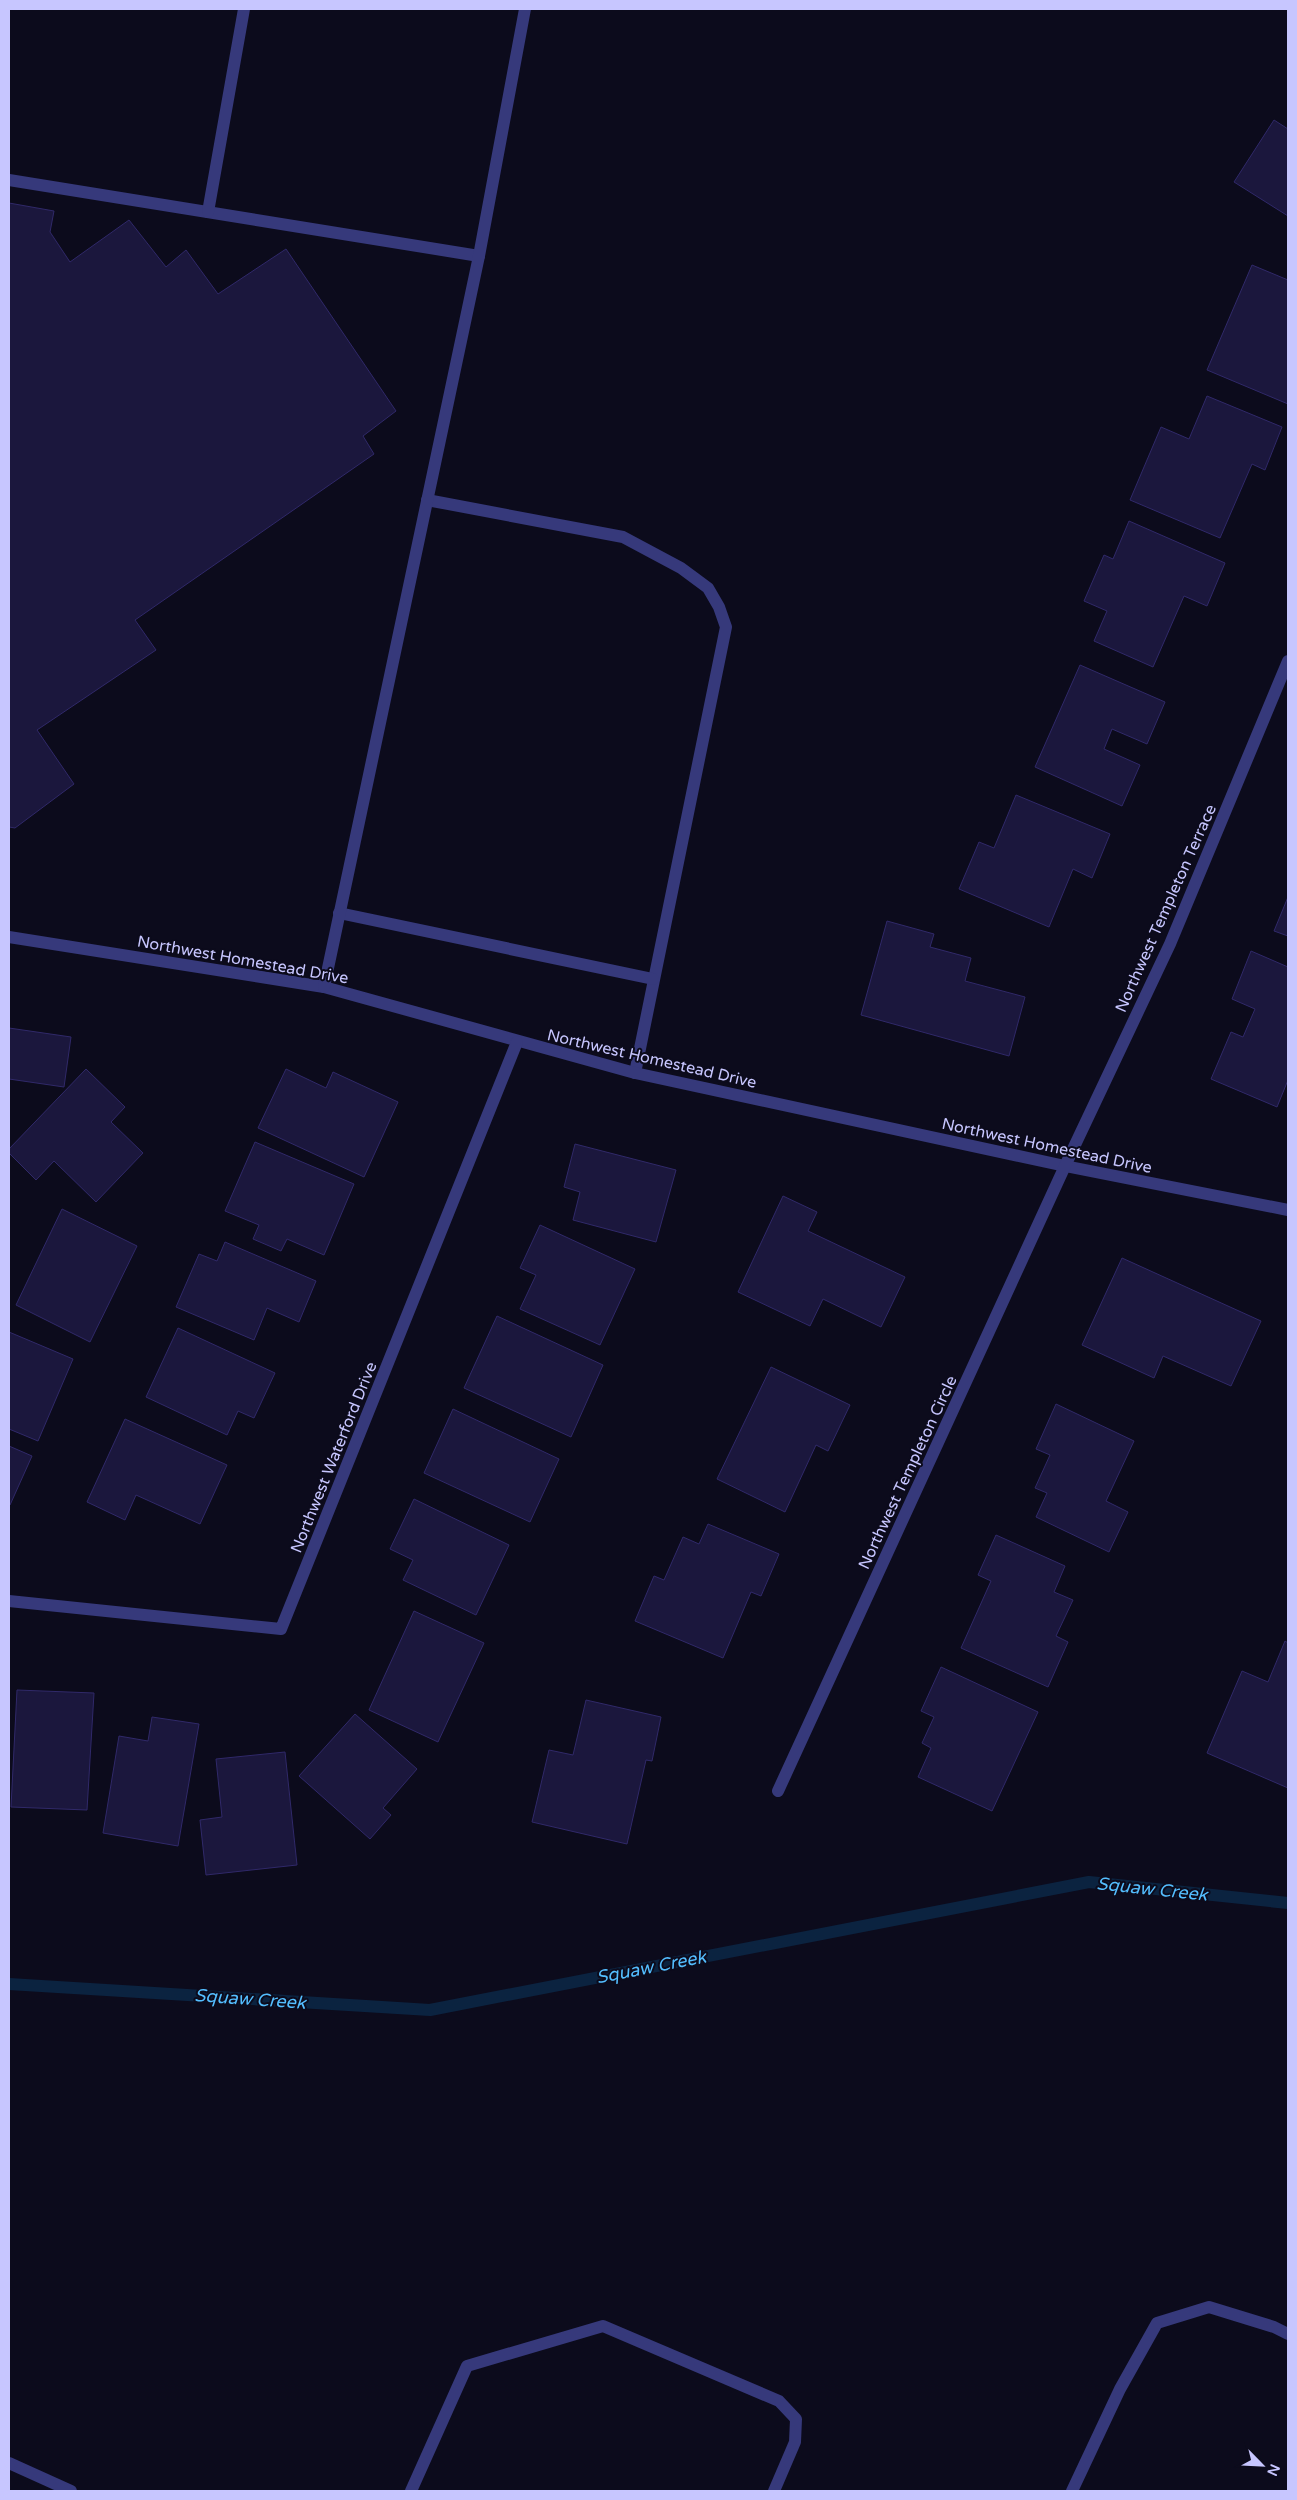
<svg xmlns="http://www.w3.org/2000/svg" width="1297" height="2500" viewBox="0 0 1297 2500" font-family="'Varela Round',sans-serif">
  <rect width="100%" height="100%" fill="#0c0b1c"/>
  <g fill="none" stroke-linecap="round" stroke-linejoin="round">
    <polyline stroke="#0b2340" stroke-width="12" points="9,1984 430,2010 1089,1882 1288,1903"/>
  </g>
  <g fill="#1b173d" stroke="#302969">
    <polygon points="1274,120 1288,129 1288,216 1234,182"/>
    <polygon points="9,203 54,211 50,232 70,262 129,220 166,267 186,250 218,294 286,249 396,411 363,436 374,454 135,620 156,650 37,730 74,784 15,828 9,827"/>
    <polygon points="1252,265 1288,280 1288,404 1207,370"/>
    <polygon points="1207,396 1282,427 1265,470 1252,464 1220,538 1130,500 1161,427 1189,439"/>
    <polygon points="1129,521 1225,563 1207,606 1184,596 1153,667 1094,641 1107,611 1084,601 1104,555 1113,559"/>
    <polygon points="1080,665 1165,702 1147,744 1112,729 1104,749 1140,765 1122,806 1035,767"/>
    <polygon points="1016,795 1110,834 1092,878 1073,869 1049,927 959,889 979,842 994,848"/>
    <polygon points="1288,897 1288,936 1274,931"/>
    <polygon points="887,921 934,934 930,947 971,958 965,981 1025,997 1009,1056 861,1015"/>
    <polygon points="1251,951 1288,967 1288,1080 1277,1107 1211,1079 1231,1032 1243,1037 1255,1009 1232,999"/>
    <polygon points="9,1028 71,1037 64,1087 9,1079"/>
    <polygon points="86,1069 125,1107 111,1122 143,1153 96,1202 54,1161 36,1180 9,1153 9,1149"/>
    <polygon points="286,1069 326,1088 333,1072 398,1102 364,1177 258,1128"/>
    <polygon points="255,1142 354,1184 324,1255 287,1239 281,1251 253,1239 259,1225 225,1211"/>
    <polygon points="575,1144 676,1170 656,1242 573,1220 580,1192 564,1187"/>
    <polygon points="783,1196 817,1212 808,1231 905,1277 881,1327 823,1299 810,1326 738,1292"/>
    <polygon points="62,1209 137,1246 90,1342 16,1305"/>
    <polygon points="540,1225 635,1269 600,1345 520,1309 536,1275 520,1268"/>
    <polygon points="225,1242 316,1281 299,1322 267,1308 254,1340 176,1307 199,1254 217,1261"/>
    <polygon points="1122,1258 1261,1321 1231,1386 1163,1356 1154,1378 1082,1345"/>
    <polygon points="497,1316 603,1365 571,1437 464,1388"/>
    <polygon points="178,1328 275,1373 254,1418 238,1411 227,1435 146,1397"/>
    <polygon points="9,1332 73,1359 38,1441 9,1429"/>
    <polygon points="771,1367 850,1405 828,1451 816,1445 785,1512 717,1479"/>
    <polygon points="1056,1404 1134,1441 1106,1501 1128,1512 1109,1552 1036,1517 1047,1493 1035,1488 1050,1455 1036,1449"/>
    <polygon points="453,1409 559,1459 530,1522 424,1473"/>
    <polygon points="125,1419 227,1465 200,1524 136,1495 125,1520 87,1502"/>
    <polygon points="9,1446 32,1456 10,1505 9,1504"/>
    <polygon points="414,1499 509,1545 476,1615 403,1580 413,1560 390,1549"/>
    <polygon points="708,1524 779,1554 761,1596 751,1592 723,1658 635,1621 654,1576 664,1580 683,1537 699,1544"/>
    <polygon points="996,1535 1065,1566 1054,1592 1073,1600 1056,1636 1068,1642 1048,1687 961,1648 991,1581 978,1575"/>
    <polygon points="414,1611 484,1643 438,1742 369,1710"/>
    <polygon points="1285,1641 1288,1643 1288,1788 1207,1753 1242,1671 1268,1682"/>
    <polygon points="941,1667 1038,1712 992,1811 918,1777 931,1748 922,1743 934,1717 921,1711"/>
    <polygon points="17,1690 94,1693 87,1810 11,1807"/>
    <polygon points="586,1700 661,1717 652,1761 646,1760 627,1844 532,1822 549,1750 573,1755"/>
    <polygon points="355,1714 417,1769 383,1808 391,1815 370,1839 299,1776"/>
    <polygon points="152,1717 199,1724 178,1846 103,1833 119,1736 148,1741"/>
    <polygon points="285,1752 297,1865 206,1875 200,1820 222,1817 216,1759"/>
  </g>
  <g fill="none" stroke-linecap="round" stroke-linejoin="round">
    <g stroke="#36397b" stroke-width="12">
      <polyline points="9,180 479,256"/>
      <polyline points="208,212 244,9"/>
      <polyline points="427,500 623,537 681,568 708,588 719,607 726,627 635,1073"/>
      <polyline points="339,913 653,979"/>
      <polyline points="9,937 324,987 635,1073 1065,1166 1288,1210"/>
      <polyline points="324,987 479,256 525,9"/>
      <polyline points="9,1601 281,1629 517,1042"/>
      <polyline points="778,1791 1065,1166 1170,944 1288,661"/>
      <polyline points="9,2463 71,2491"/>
      <polyline points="411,2491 467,2366 603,2326 779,2401 796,2419 795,2442 774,2491"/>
      <polyline points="1072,2491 1120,2389 1157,2323 1209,2307 1274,2327 1288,2334"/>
    </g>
  </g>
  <g text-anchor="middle" stroke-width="4" stroke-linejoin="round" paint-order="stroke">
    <g font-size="16" fill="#c7c6ff" stroke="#0c0b1c">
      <text transform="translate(1165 908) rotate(-66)" y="6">Northwest Templeton Terrace</text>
      <text transform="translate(243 959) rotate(10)" y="6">Northwest Homestead Drive</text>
      <text transform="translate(652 1058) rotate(13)" y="6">Northwest Homestead Drive</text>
      <text transform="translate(1047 1145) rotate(12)" y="6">Northwest Homestead Drive</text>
      <text transform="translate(333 1457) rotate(-68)" y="6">Northwest Waterford Drive</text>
      <text transform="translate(907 1472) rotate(-65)" y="6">Northwest Templeton Circle</text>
    </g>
    <g font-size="18" font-style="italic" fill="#54beff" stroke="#0c0b1c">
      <text transform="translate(1152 1889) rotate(6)" y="6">Squaw Creek</text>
      <text transform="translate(651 1967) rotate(-11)" y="6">Squaw Creek</text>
      <text transform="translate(250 1999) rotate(4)" y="6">Squaw Creek</text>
    </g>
  </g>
  <rect width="1297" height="2500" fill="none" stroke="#c7c6ff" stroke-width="20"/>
  <g transform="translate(1262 2465) rotate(114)" stroke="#0c0b1c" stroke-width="4" paint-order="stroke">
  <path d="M0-4L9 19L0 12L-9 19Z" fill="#c7c6ff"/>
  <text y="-8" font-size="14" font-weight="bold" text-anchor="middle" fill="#c7c6ff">N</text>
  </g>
</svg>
